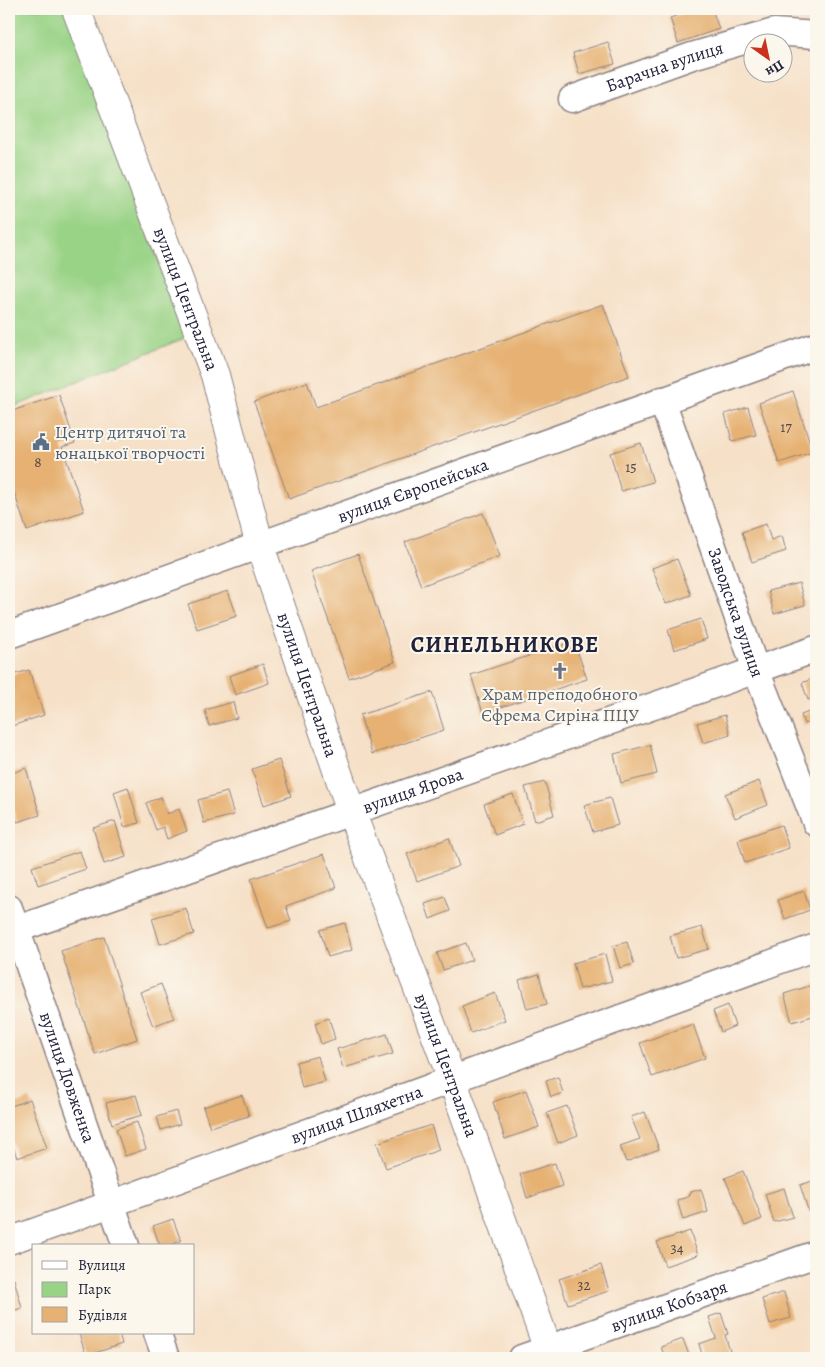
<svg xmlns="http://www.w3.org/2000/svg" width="825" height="1367" viewBox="0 0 825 1367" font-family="Alegreya,serif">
  <rect width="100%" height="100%" fill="#fbf7ec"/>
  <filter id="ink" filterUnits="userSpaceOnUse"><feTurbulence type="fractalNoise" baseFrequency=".02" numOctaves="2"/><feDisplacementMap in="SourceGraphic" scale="10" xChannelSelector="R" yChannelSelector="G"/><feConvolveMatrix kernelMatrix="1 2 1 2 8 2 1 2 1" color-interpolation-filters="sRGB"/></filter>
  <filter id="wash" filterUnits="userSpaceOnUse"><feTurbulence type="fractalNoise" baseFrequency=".0096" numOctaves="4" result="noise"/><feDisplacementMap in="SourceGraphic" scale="20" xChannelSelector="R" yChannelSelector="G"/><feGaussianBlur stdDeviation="1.12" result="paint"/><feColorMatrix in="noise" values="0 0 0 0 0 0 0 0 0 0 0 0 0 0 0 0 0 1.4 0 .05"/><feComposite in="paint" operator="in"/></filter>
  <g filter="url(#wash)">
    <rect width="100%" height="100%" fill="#f6e0c7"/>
    <polygon fill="#99d386" stroke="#5e7a60" points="9,9 66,9 187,337 9,409"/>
    <g id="blocks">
      <g fill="#e6b172">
        <polygon points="696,9 712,9 719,29 678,43 670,18"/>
        <polygon points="608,42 615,64 579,74 573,53"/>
        <polygon points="603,304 629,376 289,499 254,402 307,382 316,407"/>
        <polygon points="793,391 813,452 779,463 759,403"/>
        <polygon points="59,395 75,443 62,447 84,511 27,531 9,477 9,412"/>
        <polygon points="748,407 756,435 732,441 725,414"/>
        <polygon points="641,443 653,482 621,491 610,453"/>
        <polygon points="483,513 500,556 421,586 405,542"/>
        <polygon points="766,524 771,540 782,536 786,551 752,562 742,532"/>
        <polygon points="358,554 395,662 349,678 311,571"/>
        <polygon points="677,559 691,595 666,604 652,568"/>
        <polygon points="799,583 805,605 774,614 768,591"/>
        <polygon points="228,591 237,616 197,629 188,604"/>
        <polygon points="701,619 707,639 674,650 668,630"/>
        <polygon points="574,641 587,679 483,713 471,675"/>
        <polygon points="263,664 269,683 235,695 229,676"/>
        <polygon points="29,670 44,715 9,727 9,676"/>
        <polygon points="816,677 816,696 808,700 802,683"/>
        <polygon points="432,692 444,730 372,754 360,715"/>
        <polygon points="233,702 237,718 209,726 205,710"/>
        <polygon points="814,710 816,720 804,724 801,715"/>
        <polygon points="725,715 730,735 703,743 697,723"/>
        <polygon points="816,743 816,755 815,755 811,745"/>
        <polygon points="650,745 657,774 621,783 614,754"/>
        <polygon points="279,760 291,796 264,805 252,769"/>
        <polygon points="26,768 40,815 17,822 9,795 9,774"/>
        <polygon points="759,781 768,805 735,818 725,794"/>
        <polygon points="545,782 554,815 535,821 525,787"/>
        <polygon points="128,787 139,823 124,827 114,792"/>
        <polygon points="227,792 234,815 204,823 198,800"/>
        <polygon points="513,794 523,824 495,835 484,804"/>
        <polygon points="161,797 167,814 179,809 187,831 167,839 163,827 156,830 146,803"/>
        <polygon points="610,798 618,825 593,832 584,805"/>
        <polygon points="115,821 126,857 104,864 93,828"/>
        <polygon points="781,825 789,848 745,863 738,840"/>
        <polygon points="449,838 459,866 417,881 407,854"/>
        <polygon points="80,851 86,869 38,885 32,867"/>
        <polygon points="324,854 336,888 286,906 291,921 268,928 251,879"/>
        <polygon points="804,891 810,910 785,919 778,900"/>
        <polygon points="445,897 450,911 430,919 425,904"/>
        <polygon points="186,908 194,934 160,944 152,918"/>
        <polygon points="345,923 352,950 328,957 320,930"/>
        <polygon points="702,927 709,949 676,958 670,936"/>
        <polygon points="104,937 137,1039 95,1054 61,951"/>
        <polygon points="627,942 634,964 620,968 613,946"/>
        <polygon points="466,943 472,960 443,970 437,953"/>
        <polygon points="605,954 612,981 580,989 573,963"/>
        <polygon points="539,974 547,1004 527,1009 519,980"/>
        <polygon points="161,984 174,1018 153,1026 140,992"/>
        <polygon points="816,984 816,1015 792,1022 784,994"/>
        <polygon points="495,993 505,1020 471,1033 462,1006"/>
        <polygon points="728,1005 735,1026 721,1032 713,1011"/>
        <polygon points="329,1018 335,1039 321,1044 315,1023"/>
        <polygon points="693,1024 705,1058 652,1077 640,1043"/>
        <polygon points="387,1034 393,1054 343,1068 337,1049"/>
        <polygon points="318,1056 325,1082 302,1088 296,1062"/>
        <polygon points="558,1077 563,1093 551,1097 546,1081"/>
        <polygon points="526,1090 539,1127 505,1139 493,1102"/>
        <polygon points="136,1095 142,1115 112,1124 106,1103"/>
        <polygon points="242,1095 249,1116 210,1127 203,1107"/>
        <polygon points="30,1099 47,1148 17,1158 9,1135 9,1107"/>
        <polygon points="567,1106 578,1135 558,1143 547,1113"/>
        <polygon points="176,1111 180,1124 161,1130 157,1117"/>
        <polygon points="645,1112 659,1149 626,1162 620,1146 640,1139 631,1117"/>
        <polygon points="137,1122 146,1149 125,1156 116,1129"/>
        <polygon points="431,1125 439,1150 386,1168 377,1143"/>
        <polygon points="555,1163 562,1186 527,1198 520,1174"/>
        <polygon points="743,1171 762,1219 745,1226 725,1178"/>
        <polygon points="816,1180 816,1211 809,1213 800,1185"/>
        <polygon points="784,1188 793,1217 774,1222 765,1194"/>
        <polygon points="701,1189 708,1212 683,1220 677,1200 688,1197 691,1192"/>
        <polygon points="173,1219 181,1241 167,1246 160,1246 153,1226"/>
        <polygon points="690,1231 698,1255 665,1266 657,1242"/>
        <polygon points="601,1265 609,1291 568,1304 559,1279"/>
        <polygon points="14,1279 22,1308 9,1312 9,1280"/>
        <polygon points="784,1292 791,1318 770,1324 762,1299"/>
        <polygon points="721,1313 728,1334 725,1335 732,1358 703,1358 699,1344 716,1338 709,1317"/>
        <polygon points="79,1333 119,1333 122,1344 86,1356"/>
        <polygon points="683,1339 690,1358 665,1358 661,1347"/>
      </g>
    </g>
  </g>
  <g filter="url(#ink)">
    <use href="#blocks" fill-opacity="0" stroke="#8c8181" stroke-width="1"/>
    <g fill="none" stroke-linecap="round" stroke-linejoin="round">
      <g stroke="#8c8181" stroke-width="29">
        <g id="minor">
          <path id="s1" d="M572,99L692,56L774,32L816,35"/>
          <path id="s2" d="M662,400L756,670L816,823"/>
          <path id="s3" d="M9,635L816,346"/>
          <path id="s4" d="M9,908L126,1246"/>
          <path id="s5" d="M9,932L816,649"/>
          <path id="s6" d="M9,1241L816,947"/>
          <polyline points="157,1333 166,1358"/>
          <path id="s7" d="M522,1358L816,1254"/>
        </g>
      </g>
      <g stroke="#8c8181" stroke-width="30">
        <g id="secondary">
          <path id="s8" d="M76,9L215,375L260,546L351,811L452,1079L551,1358"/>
        </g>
      </g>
      <use href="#minor" stroke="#fff" stroke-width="26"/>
      <use href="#secondary" stroke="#fff" stroke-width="28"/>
    </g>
  </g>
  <defs>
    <g id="civic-bare" transform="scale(1.35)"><path d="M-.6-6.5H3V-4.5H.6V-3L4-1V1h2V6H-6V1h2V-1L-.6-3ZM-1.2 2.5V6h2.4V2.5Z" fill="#5c6f8a" stroke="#fbf7ec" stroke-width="2.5" paint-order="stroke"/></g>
    <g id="church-bare" transform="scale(1.35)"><path d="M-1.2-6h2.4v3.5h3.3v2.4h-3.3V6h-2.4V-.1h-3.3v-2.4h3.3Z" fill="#6b7280" stroke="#fbf7ec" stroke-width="2.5" paint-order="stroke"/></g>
  </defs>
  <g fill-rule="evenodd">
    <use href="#civic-bare" x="41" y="442"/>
    <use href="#church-bare" x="560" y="671"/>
  </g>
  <g text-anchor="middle" stroke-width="4" stroke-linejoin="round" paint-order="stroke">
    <g font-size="15" fill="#534649">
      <text x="786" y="432">17</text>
      <text x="38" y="467">8</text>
      <text x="631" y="472">15</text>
      <text x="677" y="1253">34</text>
      <text x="584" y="1290">32</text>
    </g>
    <g font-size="18" fill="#22223b" stroke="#fbf7ec">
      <text dy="6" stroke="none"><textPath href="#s1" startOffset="98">Барачна вулиця</textPath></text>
      <text dy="6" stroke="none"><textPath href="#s8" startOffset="310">вулиця Центральна</textPath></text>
      <text dy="6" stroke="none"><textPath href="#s3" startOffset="429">вулиця Європейська</textPath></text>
      <text dy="6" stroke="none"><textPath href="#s2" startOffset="225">Заводська вулиця</textPath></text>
      <text dy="6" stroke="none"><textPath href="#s8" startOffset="715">вулиця Центральна</textPath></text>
      <text dy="6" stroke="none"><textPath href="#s5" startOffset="428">вулиця Ярова</textPath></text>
      <text dy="6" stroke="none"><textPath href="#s8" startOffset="1120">вулиця Центральна</textPath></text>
      <text dy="6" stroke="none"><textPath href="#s4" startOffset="179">вулиця Довженка</textPath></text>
      <text dy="6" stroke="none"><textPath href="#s6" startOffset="370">вулиця Шляхетна</textPath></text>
      <text dy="6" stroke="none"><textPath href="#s7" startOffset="156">вулиця Кобзаря</textPath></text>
    </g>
    <g font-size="18" fill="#4e5e75" stroke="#fbf7ec" text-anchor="start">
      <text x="55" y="438">Центр дитячої та<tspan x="55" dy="21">юнацької творчості</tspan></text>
    </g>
    <g font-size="18" fill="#5b616d" stroke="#fbf7ec">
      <text x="560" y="700">Храм преподобного<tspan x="560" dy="21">Єфрема Сиріна ПЦУ</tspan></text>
    </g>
    <g font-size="22" font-weight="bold" letter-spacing="1" fill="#22223b" stroke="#fbf7ec">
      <text x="505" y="652">СИНЕЛЬНИКОВЕ</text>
    </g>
  </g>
  <rect width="825" height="1367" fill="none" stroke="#fbf7ec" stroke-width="30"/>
  <rect x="32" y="1244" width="162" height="90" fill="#fbf7ec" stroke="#a4a2a5"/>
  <rect x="42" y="1261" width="25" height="8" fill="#ffffff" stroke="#a4a2a5"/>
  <text x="78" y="1270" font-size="15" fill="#22223b">Вулиця</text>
  <rect x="42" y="1282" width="25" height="15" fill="#99d386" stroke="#a4a2a5"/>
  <text x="78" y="1294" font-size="15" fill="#22223b">Парк</text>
  <rect x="42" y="1307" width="25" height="15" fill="#e6b172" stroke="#a4a2a5"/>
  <text x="78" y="1320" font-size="15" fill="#22223b">Будівля</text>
  <g transform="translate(768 58) rotate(147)"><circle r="24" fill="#fbf7ec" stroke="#a4a2a5"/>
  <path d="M0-4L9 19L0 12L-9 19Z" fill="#c8321e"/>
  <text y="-8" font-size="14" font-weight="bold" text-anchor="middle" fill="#22223b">Пн</text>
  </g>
</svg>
